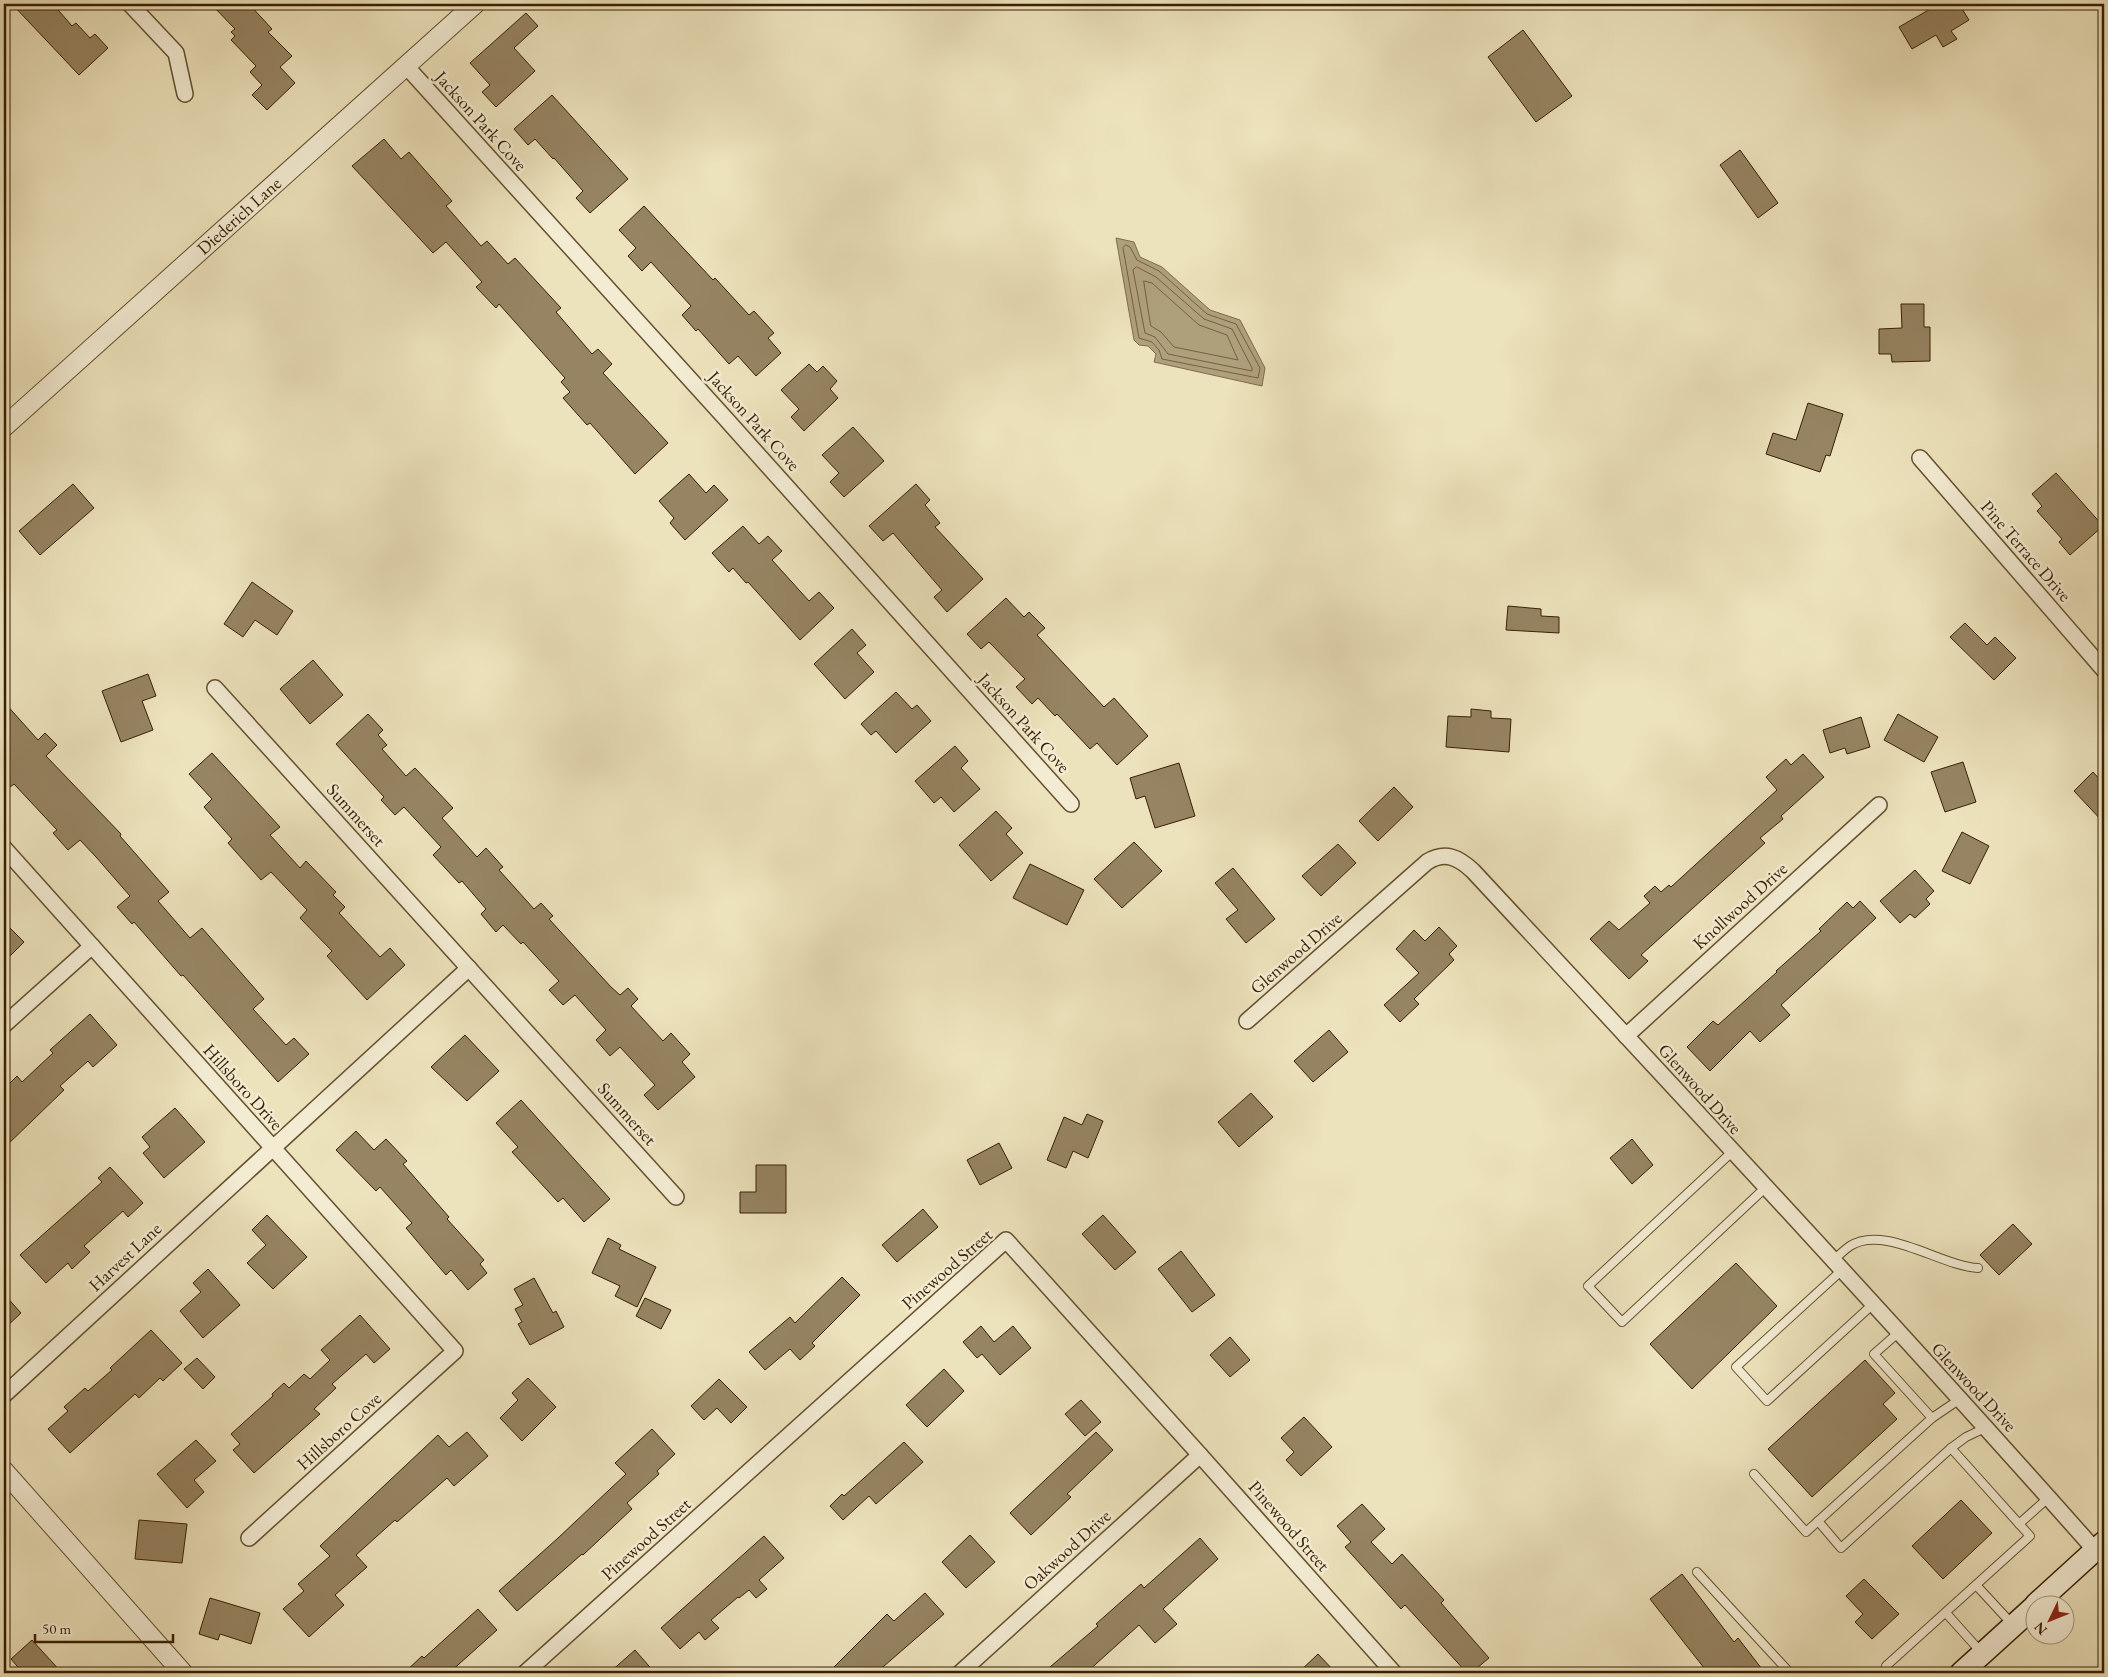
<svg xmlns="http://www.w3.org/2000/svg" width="2108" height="1677" viewBox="0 0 2108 1677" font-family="'EB Garamond',serif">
  <rect width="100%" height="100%" fill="#ece2bb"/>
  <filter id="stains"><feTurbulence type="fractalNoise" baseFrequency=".004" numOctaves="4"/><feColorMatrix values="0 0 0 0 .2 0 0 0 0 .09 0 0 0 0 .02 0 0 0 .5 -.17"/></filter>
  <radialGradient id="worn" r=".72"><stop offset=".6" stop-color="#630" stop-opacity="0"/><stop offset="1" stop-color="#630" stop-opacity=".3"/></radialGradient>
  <polygon fill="#afa07c" stroke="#7f6c4b" points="1116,238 1134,242 1140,257 1162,267 1210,310 1240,320 1265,368 1262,386 1154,362 1156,354 1148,346 1139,345 1134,340"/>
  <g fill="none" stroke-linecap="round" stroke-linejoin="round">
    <g stroke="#74603f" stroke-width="1">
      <polygon points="1126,245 1130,247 1137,260 1159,271 1207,314 1236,324 1260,368 1258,378 1162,359 1159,350 1152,342 1139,338 1123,248"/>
      <polygon points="1137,267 1156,277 1204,319 1232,329 1252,368 1252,371 1168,354 1155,337 1145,333 1133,270"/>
      <polygon points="1144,281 1152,283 1199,325 1227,335 1238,360 1174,347 1161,332 1151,326"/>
    </g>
  </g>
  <g fill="#968462" stroke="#381f02">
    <polygon points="12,4 53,4 72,26 76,23 90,38 95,34 108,48 79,75"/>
    <polygon points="211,4 249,4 272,29 268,32 292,56 280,67 295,83 267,110 252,95 262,85 250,72 256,66 231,40 235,36 231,32 235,29"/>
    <polygon points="1939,4 1959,4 1969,20 1951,31 1957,39 1943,47 1936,35 1912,49 1899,27"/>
    <polygon points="526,13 538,26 514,48 535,71 496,107 482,92 490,85 470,63"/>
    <polygon points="1523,30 1572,96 1536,122 1488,57"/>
    <polygon points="552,95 628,179 590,213 576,198 583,191 554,158 553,159 535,139 528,145 514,129"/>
    <polygon points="384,139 401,159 409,152 452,201 446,206 481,246 487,241 508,264 515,258 561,308 556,312 592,354 598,349 612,364 603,373 668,443 635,474 590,423 587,425 563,398 570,392 561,382 565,378 499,304 496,308 476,287 482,282 446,242 433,253 352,166"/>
    <polygon points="1740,150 1778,203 1758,218 1720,165"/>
    <polygon points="644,206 713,280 715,278 749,315 754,311 774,333 768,338 781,353 756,376 738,356 729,364 698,329 696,331 682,315 691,306 651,262 642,271 628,256 636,248 619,230"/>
    <polygon points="1901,304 1924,304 1924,327 1930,327 1930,361 1892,362 1891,354 1879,354 1879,329 1902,328"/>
    <polygon points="809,364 817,372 823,366 837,381 830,389 838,398 804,431 791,417 799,409 781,390"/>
    <polygon points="1808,403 1843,414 1830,456 1826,455 1820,472 1766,454 1773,433 1796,440"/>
    <polygon points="853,427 884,461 844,497 830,482 839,473 822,455"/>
    <polygon points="2056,473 2103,526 2070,555 2059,542 2062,539 2037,511 2042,506 2032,494"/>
    <polygon points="689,474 706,493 714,485 728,500 685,540 670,523 674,518 659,501"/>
    <polygon points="73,484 94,508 40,555 19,531"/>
    <polygon points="916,484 930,500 925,505 940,523 935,527 983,579 947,612 934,597 942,590 893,533 883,541 869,526"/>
    <polygon points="743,526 759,544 768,536 782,551 772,560 809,601 819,592 834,608 800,640 748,582 746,583 733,568 729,572 712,553"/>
    <polygon points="252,582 293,611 277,635 255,620 243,637 224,624"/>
    <polygon points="1006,598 1024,617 1029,612 1045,628 1037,635 1104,707 1114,698 1148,736 1117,765 1097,743 1090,749 1057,714 1055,716 1038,698 1032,704 1016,687 1025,679 989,642 981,649 967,634"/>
    <polygon points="1508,606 1541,609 1541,616 1559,617 1559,633 1506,630"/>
    <polygon points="1965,623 1987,645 1995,637 2016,658 1994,680 1950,637"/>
    <polygon points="852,629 866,645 857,653 874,672 845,699 814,664"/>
    <polygon points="313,660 343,695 310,724 280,689"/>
    <polygon points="148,674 156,696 142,701 153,730 121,742 102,691"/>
    <polygon points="896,692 912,709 917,705 931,721 896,753 876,731 871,735 861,724"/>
    <polygon points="4,702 38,740 45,733 57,745 46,756 121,834 120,836 169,892 158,901 190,938 202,928 264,999 253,1009 286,1045 294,1038 309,1054 278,1082 183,975 181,976 134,922 132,924 117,907 130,896 96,857 80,840 68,850 53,833 57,830 14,784 10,787 4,780"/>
    <polygon points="1471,709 1491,711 1491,718 1511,719 1509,752 1446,747 1448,716 1471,717"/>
    <polygon points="368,714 383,730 378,735 387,745 382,749 406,776 415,768 453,808 442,818 477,857 486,848 503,867 499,870 534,909 541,903 553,916 549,919 611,987 620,995 628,988 638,999 631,1006 663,1041 671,1033 690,1054 682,1062 695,1077 658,1110 644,1095 655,1085 620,1047 610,1056 596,1040 606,1030 575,995 563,1005 549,990 559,981 523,942 521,944 503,925 496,932 481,914 486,909 462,881 459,883 433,855 441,847 404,807 395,815 381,800 384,797 336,744"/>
    <polygon points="1898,714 1938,737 1924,762 1884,740"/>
    <polygon points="1861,717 1870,747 1847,754 1845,748 1830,753 1823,730"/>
    <polygon points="955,746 968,761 961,768 980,789 954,812 941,797 934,803 915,781"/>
    <polygon points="212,753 280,827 270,835 300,868 306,861 336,892 333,895 345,907 339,913 380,957 390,948 405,965 367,1000 327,956 332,951 300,918 307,910 271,872 261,880 228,843 232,839 204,807 212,799 189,774"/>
    <polygon points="1803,754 1824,777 1781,816 1783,819 1760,838 1765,843 1641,955 1648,961 1629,979 1590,939 1609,921 1619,930 1650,903 1644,896 1655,886 1661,892 1669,885 1671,887 1777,790 1766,777 1786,759 1791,765"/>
    <polygon points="1963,762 1976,802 1945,812 1931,772"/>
    <polygon points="1179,763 1195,816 1155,828 1145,796 1136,799 1130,778"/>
    <polygon points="2093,772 2104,784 2104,823 2074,791"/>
    <polygon points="1394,787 1413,807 1378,841 1359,821"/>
    <polygon points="996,811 1012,828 1006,834 1023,853 991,881 959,845"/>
    <polygon points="1962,832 1989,846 1970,884 1942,871"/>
    <polygon points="1134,842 1162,871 1122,908 1094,879"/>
    <polygon points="1338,844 1356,863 1321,896 1302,876"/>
    <polygon points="1030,864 1084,890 1067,925 1013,898"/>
    <polygon points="1233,868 1275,919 1246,943 1226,919 1238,910 1215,883"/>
    <polygon points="1915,870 1934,891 1926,899 1930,904 1915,918 1910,914 1900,923 1880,901"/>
    <polygon points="1860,901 1876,918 1781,1005 1790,1015 1760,1042 1750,1031 1710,1071 1687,1047 1713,1021 1718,1025 1777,972 1776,971 1821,931 1819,929 1847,902 1853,908"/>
    <polygon points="4,922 24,942 4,962"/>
    <polygon points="1439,927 1457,946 1449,954 1454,960 1414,999 1419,1004 1400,1022 1384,1005 1419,973 1396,949 1414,930 1425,941"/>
    <polygon points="90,1014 117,1045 93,1067 88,1061 60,1086 64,1090 4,1148 4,1089 17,1076 22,1082 53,1053 50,1050"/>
    <polygon points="1329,1030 1348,1052 1313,1082 1294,1061"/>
    <polygon points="465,1035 499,1071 467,1101 431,1067"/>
    <polygon points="1251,1093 1273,1117 1239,1147 1218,1122"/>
    <polygon points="521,1100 610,1199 584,1222 563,1198 558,1202 512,1152 518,1147 496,1123"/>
    <polygon points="175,1108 205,1142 164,1178 143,1153 150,1147 142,1137"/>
    <polygon points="1087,1114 1103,1121 1088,1158 1073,1151 1066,1168 1047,1160 1064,1117 1082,1125"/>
    <polygon points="356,1131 374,1150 386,1139 407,1161 403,1164 449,1217 447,1219 484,1260 480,1264 487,1273 468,1290 451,1270 446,1275 433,1260 406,1228 412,1223 380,1187 376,1191 336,1150"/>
    <polygon points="1632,1139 1653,1165 1632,1184 1610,1158"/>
    <polygon points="999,1143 1012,1168 980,1185 967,1160"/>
    <polygon points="756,1165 786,1165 786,1213 740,1213 740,1192 756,1192"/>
    <polygon points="110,1167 143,1203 128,1217 123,1211 84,1246 90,1252 72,1269 68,1263 46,1283 20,1255 102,1182 98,1178"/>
    <polygon points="923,1209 938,1227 897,1262 882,1245"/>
    <polygon points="267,1215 307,1257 273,1289 247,1263 266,1245 252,1230"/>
    <polygon points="1103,1215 1136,1252 1115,1270 1082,1234"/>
    <polygon points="2013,1224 2032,1244 1999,1275 1980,1255"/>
    <polygon points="608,1238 621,1245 619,1249 656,1267 637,1307 615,1296 620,1286 592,1273"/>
    <polygon points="1181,1251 1215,1295 1192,1312 1158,1269"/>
    <polygon points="1736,1263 1777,1306 1692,1389 1650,1344"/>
    <polygon points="208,1269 240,1305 203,1338 180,1311 201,1292 193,1283"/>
    <polygon points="842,1277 860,1295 812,1343 815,1346 800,1360 790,1349 765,1370 749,1352 790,1317 795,1323"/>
    <polygon points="534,1278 553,1313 556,1311 564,1327 530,1345 518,1324 522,1322 515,1309 523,1305 514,1289"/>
    <polygon points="4,1294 21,1313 4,1329"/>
    <polygon points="645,1298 671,1310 661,1329 636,1316"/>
    <polygon points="360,1315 390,1349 374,1363 366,1354 332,1384 336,1388 314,1409 320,1414 254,1473 233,1450 240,1444 231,1434 273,1396 272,1394 284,1383 289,1388 304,1374 310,1379 330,1360 321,1350"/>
    <polygon points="981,1326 994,1342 1013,1326 1031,1348 1000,1375 982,1354 977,1358 963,1342"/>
    <polygon points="151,1330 182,1363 163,1381 160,1378 139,1398 135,1394 70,1453 48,1429 68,1411 64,1407 85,1388 88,1391 112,1370 110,1368"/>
    <polygon points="1230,1337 1250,1360 1230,1377 1210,1355"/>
    <polygon points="197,1358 215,1377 203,1389 184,1369"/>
    <polygon points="1865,1360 1895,1393 1883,1404 1897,1419 1812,1497 1768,1449"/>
    <polygon points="944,1369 964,1391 927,1427 906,1405"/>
    <polygon points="528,1378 556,1407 522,1441 500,1418 518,1400 512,1393"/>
    <polygon points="719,1379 747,1407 731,1423 717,1408 704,1420 691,1406"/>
    <polygon points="1081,1400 1101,1422 1085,1436 1065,1414"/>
    <polygon points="1304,1417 1332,1447 1301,1476 1286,1460 1294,1452 1281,1438"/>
    <polygon points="652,1429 675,1454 657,1471 659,1474 627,1503 632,1509 583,1555 582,1554 517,1611 499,1591 558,1538 626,1474 615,1463"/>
    <polygon points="467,1432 488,1456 454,1486 447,1478 397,1522 395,1520 356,1555 367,1567 335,1595 344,1605 309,1637 283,1609 304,1591 298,1584 330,1556 320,1546 438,1435 449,1447"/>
    <polygon points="1096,1432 1113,1450 1067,1494 1071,1497 1031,1535 1010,1513"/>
    <polygon points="196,1440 216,1461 194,1480 204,1492 187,1508 157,1474"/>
    <polygon points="904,1442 923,1462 876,1504 869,1496 843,1520 830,1506 842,1494 844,1496"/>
    <polygon points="1961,1500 1992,1533 1943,1579 1912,1546"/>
    <polygon points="1362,1504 1385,1529 1371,1542 1392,1564 1402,1554 1444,1600 1441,1603 1489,1658 1471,1673 1467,1673 1405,1605 1401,1609 1345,1547 1351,1542 1337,1526"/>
    <polygon points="139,1520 187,1524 182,1563 135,1559"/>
    <polygon points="970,1535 995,1562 966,1588 942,1562"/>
    <polygon points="764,1536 784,1558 759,1580 767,1589 756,1598 749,1590 739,1598 738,1597 711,1620 719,1628 705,1640 699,1632 680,1649 661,1628"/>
    <polygon points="1200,1538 1218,1559 1163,1609 1177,1624 1155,1643 1139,1625 1086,1673 1043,1673 1098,1626 1096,1624 1141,1584 1144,1588"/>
    <polygon points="1682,1574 1734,1642 1738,1638 1765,1673 1708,1673 1650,1599"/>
    <polygon points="1864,1579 1899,1614 1872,1639 1855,1622 1863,1614 1846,1596"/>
    <polygon points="925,1593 944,1614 876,1673 828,1673 887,1614 894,1621"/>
    <polygon points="210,1598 260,1613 251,1644 220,1634 218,1640 199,1634"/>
    <polygon points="478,1609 497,1630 449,1673 404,1673 422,1656 424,1658"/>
    <polygon points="32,1640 62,1673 23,1673 11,1659"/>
    <polygon points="635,1650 655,1673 609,1673"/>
    <polygon points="1318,1654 1336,1673 1298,1673"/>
  </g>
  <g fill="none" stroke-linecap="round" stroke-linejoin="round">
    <g stroke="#655030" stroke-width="10">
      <g id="service">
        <polyline points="1732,1152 1588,1286 1622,1322 1765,1188"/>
        <path d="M1833,1261C1838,1256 1844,1250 1850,1246C1884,1224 1941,1266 1978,1268"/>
        <polyline points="1841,1271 1736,1367 1767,1401 1872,1305"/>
        <polyline points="1898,1333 1874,1354 1932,1418"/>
        <polyline points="1951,1448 1966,1437 1987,1427"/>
        <polyline points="1754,1474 1806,1532 1932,1418 1960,1399"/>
        <polyline points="1818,1521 1841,1548 1951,1448 2030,1536 1886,1666"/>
        <polyline points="2019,1524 2048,1498"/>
        <polyline points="1697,1572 1790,1673"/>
        <polyline points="1976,1585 2012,1624"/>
        <polyline points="1946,1613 1981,1652"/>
      </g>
    </g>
    <g stroke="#655030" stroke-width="18">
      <g id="minor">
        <polyline points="130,4 176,53 185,94"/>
        <polyline points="406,66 726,419 1071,804"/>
        <polyline points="1920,458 2104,670"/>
        <polyline points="215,688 676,1197"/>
        <polyline points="4,848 455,1351 249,1538"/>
        <path d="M1247,1021L1427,862C1445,851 1458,857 1473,871C1682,1096 1892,1321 2095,1550"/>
        <polyline points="4,1025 92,946"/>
        <polyline points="1626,1036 1879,805"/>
        <polyline points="4,1395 469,968"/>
        <polyline points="525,1673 1006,1240 1200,1455 1394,1673"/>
        <polyline points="960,1673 1200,1455"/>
      </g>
    </g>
    <g stroke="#655030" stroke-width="21">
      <g id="tertiary">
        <path id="s1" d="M4,427L475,4"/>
        <polyline points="4,1471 183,1673"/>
      </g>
    </g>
    <g stroke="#381f02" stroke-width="24">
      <g id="secondary">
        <polyline points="2036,1604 2104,1542"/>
        <polyline points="1961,1673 2036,1605"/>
      </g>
    </g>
    <use href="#service" stroke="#f3ecd3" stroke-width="8"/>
    <use href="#minor" stroke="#f3ecd3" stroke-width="15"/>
    <use href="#tertiary" stroke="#f3ecd3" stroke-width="19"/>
    <use href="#secondary" stroke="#f3ecd3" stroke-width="21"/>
  </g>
  <g text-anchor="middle" stroke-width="5" stroke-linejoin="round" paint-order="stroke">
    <g font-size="18" fill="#381f02" stroke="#f3ecd3">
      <text transform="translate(481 121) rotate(48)" y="6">Jackson Park Cove</text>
      <text dy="6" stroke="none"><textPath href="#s1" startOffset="316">Diederich Lane</textPath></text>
      <text transform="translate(754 421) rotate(48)" y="6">Jackson Park Cove</text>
      <text transform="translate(2026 551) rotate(49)" y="6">Pine Terrace Drive</text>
      <text transform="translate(1024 723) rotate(48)" y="6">Jackson Park Cove</text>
      <text transform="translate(356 815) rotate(48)" y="6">Summerset</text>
      <text transform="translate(1740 906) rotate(-42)" y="6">Knollwood Drive</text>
      <text transform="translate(1296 953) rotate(-41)" y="6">Glenwood Drive</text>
      <text transform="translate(243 1087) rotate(48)" y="6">Hillsboro Drive</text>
      <text transform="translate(1700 1089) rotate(48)" y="6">Glenwood Drive</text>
      <text transform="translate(627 1114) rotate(48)" y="6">Summerset</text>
      <text transform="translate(125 1257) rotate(-43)" y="6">Harvest Lane</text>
      <text transform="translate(947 1269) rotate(-41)" y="6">Pinewood Street</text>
      <text transform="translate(1974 1387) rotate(47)" y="6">Glenwood Drive</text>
      <text transform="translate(339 1431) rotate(-42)" y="6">Hillsboro Cove</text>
      <text transform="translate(1289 1526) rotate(49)" y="6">Pinewood Street</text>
      <text transform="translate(646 1539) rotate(-42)" y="6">Pinewood Street</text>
      <text transform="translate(1067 1550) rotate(-42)" y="6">Oakwood Drive</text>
    </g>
  </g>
  <rect width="2108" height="1677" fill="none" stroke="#ece2bb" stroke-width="20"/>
  <rect x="5" y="5" width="2098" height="1667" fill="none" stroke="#381f02" stroke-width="2.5"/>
  <rect x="10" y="10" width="2088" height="1657" fill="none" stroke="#381f02"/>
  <g transform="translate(2050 1620) rotate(227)"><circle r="24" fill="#f3ecd3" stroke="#a89a7f"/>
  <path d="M0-4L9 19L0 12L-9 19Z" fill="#8f2418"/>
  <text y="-8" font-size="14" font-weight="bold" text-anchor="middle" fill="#381f02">N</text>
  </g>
  <path d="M35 1634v8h138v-8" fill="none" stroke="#381f02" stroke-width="2.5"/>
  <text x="42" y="1634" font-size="15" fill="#381f02" stroke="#f3ecd3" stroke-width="4" paint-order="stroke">50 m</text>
  <rect width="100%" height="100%" filter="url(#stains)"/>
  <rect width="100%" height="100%" fill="url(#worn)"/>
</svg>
